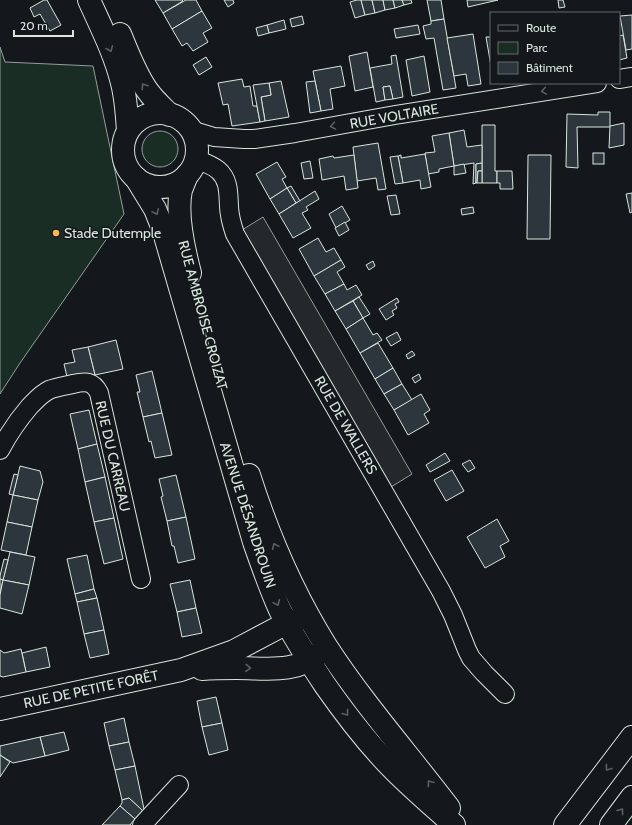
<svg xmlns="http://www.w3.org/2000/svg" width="632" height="825" viewBox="0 0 632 825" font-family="Cabin,sans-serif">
  <rect width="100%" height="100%" fill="#14181c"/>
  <g fill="#1a2d24" stroke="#939e99">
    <polygon points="0,47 5,62 93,66 124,214 20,363 0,394"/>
    <circle cx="160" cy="149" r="18"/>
  </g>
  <polygon fill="#24282b" stroke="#939e99" points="263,217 412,474 391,487 242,230"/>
  <g fill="#2c363c" stroke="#d8e6dc">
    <polygon points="44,0 47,0 61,25 50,31 40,14 34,17 30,8"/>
    <polygon points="155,0 182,0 183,1 163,13"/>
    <polygon points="186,0 196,0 202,11 172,29 163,13"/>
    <polygon points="224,0 233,0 234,3 228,7"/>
    <polygon points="357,0 361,0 365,15 355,18 350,2"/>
    <polygon points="361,0 372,0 375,13 365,15"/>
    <polygon points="372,0 383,0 385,10 375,13"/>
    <polygon points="383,0 393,0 395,8 385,10"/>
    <polygon points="393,0 402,0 404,5 395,8"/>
    <polygon points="402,0 411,0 412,3 404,5"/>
    <polygon points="427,0 441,0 444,19 431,21"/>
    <polygon points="467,0 498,0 468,7"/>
    <polygon points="558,0 563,0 565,7 559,8"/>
    <polygon points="202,11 212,28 203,33 208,42 193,51 187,43 182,46 172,29"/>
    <polygon points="632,15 632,49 626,50 620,16"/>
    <polygon points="302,16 304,24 292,27 290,19"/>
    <polygon points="444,19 456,88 443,90 434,38 426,39 423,26 431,24 431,21"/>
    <polygon points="284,20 286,29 269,33 267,25"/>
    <polygon points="267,25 269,33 258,36 256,28"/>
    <polygon points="418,25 420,34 396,38 394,29"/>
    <polygon points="473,34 481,84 468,86 466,74 454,76 447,38"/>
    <polygon points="623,35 627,58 619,60 619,36"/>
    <polygon points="486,37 491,37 491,66"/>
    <polygon points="367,52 373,87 355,91 349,56"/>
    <polygon points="396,55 403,97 393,99 390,86 383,87 385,100 376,102 370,68 392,64 391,56"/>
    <polygon points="424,56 430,92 412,96 406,60"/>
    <polygon points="206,57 212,67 199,75 193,65"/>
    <polygon points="341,66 345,86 330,89 333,109 321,111 313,71"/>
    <polygon points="242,79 244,87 250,86 253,106 257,106 260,122 232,126 228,104 223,105 218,83"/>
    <polygon points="281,81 289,117 265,121 261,97 271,95 269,83"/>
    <polygon points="315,81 321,111 310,113 306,82"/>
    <polygon points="269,83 271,95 261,97 265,121 260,122 253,85"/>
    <polygon points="390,86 393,99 385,100 383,87"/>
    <polygon points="598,112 610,112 610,127 577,127 578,168 566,167 567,114 598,115"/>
    <polygon points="624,123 624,145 609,148 610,126"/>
    <polygon points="482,125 495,125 495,171 497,171 497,183 482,183"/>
    <polygon points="464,130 467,147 482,145 482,163 476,164 476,183 473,184 474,163 454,166 449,133"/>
    <polygon points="449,133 454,166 439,169 439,172 428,174 425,153 435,152 432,136"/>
    <polygon points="378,143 386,189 378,190 376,178 357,181 353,147"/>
    <rect x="593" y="153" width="11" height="11"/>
    <polygon points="425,154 431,187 421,189 420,180 403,183 398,156 401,155 401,158"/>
    <polygon points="354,155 358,188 346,190 344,176 322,180 319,159 333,156 334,158"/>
    <polygon points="528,155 551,155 550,239 527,239"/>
    <polygon points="398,156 403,183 395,184 390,157"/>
    <polygon points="310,161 313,178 304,179 301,163"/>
    <polygon points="277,162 286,177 282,179 287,188 270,199 256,174"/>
    <polygon points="482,163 482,171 478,171 477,183 476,183 476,164"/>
    <polygon points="464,164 466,173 454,175 454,166"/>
    <polygon points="478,171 482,171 482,183 477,183"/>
    <polygon points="497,171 512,171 513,189 500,189 500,183 497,183"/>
    <polygon points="291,186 300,201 296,203 287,188"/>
    <polygon points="287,188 296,203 279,214 270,199"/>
    <polygon points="315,191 319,199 306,207 308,210 302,213 311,228 293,238 279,214"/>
    <polygon points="632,193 632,212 630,213 626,194"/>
    <polygon points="396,195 400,214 391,215 387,196"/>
    <polygon points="342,206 350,220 336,228 329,214"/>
    <polygon points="473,207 474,213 462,215 461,209"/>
    <polygon points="345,222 349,230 339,236 335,228"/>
    <polygon points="318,238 326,252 334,248 341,260 314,276 299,249"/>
    <polygon points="341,260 345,267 337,272 344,284 325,294 314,276"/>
    <polygon points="373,261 375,266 369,270 366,265"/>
    <polygon points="344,284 347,290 356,285 362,295 335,311 325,294"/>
    <polygon points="359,297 370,314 363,318 353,301"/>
    <polygon points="397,298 399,302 395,304 397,308 392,311 394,315 386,320 379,309"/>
    <polygon points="353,301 363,318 346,329 335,311"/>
    <polygon points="363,318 373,335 377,333 382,340 360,353 346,329"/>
    <polygon points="397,332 401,340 391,346 386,338"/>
    <polygon points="116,340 123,369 95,375 88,347"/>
    <polygon points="378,343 393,368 375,379 360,353"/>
    <polygon points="88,347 95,375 68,381 64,364 75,362 72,350"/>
    <polygon points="412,351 415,355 408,359 406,355"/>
    <polygon points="393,368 402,384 384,394 375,379"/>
    <polygon points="152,371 162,413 143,417 137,392 140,392 136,375"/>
    <polygon points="419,374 421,379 415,383 412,378"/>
    <polygon points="402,384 412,400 394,410 384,394"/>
    <polygon points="421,394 430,410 424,414 429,423 408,435 394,410"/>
    <polygon points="89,410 97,444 78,449 70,414"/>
    <polygon points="162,413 172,455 155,458 151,441 149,442 143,417"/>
    <polygon points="97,444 105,477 85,482 78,449"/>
    <polygon points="445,453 450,461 430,472 426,465"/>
    <polygon points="470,460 475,468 468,472 462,464"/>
    <polygon points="20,466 40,471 43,482 38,500 13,495"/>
    <polygon points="452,470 464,491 446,501 434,480"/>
    <polygon points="14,474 18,475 13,495 9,494"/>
    <polygon points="176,475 186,517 167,521 161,497 163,496 159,479"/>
    <polygon points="105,477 114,518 94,522 85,482"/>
    <polygon points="13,495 38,500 32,527 7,522"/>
    <polygon points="186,517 195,559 178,563 174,546 172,546 167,521"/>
    <polygon points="114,518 123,559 104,564 94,522"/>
    <polygon points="497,519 509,541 500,546 505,557 485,568 467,537"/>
    <polygon points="7,522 32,527 26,555 1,550"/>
    <polygon points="10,552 35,557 29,585 3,580"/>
    <polygon points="87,555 94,589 75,594 67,559"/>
    <polygon points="4,559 8,560 3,580 0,579 0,576"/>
    <polygon points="0,579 3,580 0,595"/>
    <polygon points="3,580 29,585 22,614 0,608 0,595"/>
    <polygon points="190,580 196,608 177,612 170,584"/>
    <polygon points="94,589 97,598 77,602 75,594"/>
    <polygon points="97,598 104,630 84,634 77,602"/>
    <polygon points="196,608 202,633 182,637 177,612"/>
    <polygon points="104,630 109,654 90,658 84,634"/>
    <polygon points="46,647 50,667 26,672 22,653"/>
    <polygon points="21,649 26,672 3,677 0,676 0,650 4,653"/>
    <polygon points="216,697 222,723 202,727 197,701"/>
    <polygon points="124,718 129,742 109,746 104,723"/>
    <polygon points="222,723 228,750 209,755 202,727"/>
    <polygon points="64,732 69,750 45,756 40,737"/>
    <polygon points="40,737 45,756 13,763 0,755 0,746"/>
    <polygon points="129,742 135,766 115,770 109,746"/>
    <polygon points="0,755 10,762 0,777"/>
    <polygon points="135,766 144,809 143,811 129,798 122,800 115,770"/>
    <polygon points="129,798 143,811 135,819 120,806 122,803 122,800"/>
    <polygon points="120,806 135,819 130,825 102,825"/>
  </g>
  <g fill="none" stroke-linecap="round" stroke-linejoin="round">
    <g stroke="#d8e6dc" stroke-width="20">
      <g id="street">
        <polyline points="619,79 632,77"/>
        <polyline points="191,130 214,137 244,139 254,139 295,133 395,115 597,83"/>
        <path d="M195,159C203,162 212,165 218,170C232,182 227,200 230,215C231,222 233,228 235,234L441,591L453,615L467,650L471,658L484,673L505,694"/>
        <path d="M0,450C9,433 17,421 30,406C36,400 41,394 49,390C56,387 65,386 73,384C86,381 93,381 99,393L141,579"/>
        <polyline points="142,825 179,785"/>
      </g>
    </g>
    <g stroke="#d8e6dc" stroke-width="24">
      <g id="secondary">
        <path d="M89,0C101,27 115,54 122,83C126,99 127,115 128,131"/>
        <path d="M120,34C128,53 135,73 147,90C153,99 162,107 170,115"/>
        <circle cx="160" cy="150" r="37"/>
        <path d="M187,175C185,180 183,185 181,190C176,213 184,250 190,273"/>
        <path d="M136,178L155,209L163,229L254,542C262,565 270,588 280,610C293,636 309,661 325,685C346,715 368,744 394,770C413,789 434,807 454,825"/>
        <path d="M249,475C268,535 293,593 326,646C363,703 408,754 449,808"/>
        <path d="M202,669C214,668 225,668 237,668C267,668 295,674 320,653"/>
        <polyline points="0,709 181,670 234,651 287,623 300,619"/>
      </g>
    </g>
    <g stroke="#d8e6dc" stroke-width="24">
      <g id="highway">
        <polyline points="565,825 632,737"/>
        <polyline points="611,825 632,797"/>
      </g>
    </g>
    <use href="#street" stroke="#14181c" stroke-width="18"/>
    <use href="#secondary" stroke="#14181c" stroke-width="22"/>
    <use href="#highway" stroke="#14181c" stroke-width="22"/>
  </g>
  <defs><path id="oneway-chevron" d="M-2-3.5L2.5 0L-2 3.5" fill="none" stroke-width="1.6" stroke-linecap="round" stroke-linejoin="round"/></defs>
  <g stroke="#59605f">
    <use href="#oneway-chevron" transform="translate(110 49) rotate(67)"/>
    <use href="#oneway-chevron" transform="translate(144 86) rotate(-123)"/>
    <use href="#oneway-chevron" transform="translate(544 91) rotate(171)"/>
    <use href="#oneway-chevron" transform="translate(333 126) rotate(170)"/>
    <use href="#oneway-chevron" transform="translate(156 212) rotate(65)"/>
    <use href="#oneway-chevron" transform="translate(275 546) rotate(-114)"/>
    <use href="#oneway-chevron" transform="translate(277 603) rotate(66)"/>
    <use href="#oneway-chevron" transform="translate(248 668) rotate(2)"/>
    <use href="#oneway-chevron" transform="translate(346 713) rotate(53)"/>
    <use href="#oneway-chevron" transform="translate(608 768) rotate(127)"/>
    <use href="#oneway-chevron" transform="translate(430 783) rotate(-127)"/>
    <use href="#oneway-chevron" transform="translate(621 811) rotate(-53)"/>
  </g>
  <circle fill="#ffb74d" stroke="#14181c" stroke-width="1.5" cx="56" cy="233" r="4"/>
  <g text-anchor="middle" stroke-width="3" stroke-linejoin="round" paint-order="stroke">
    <g font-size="14" fill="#d8e6dc" stroke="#14181c">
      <text transform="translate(394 116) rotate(-10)" y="5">RUE VOLTAIRE</text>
      <text transform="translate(203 315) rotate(75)" y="5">RUE AMBROISE CROIZAT</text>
      <text transform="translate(346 425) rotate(60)" y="5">RUE DE WALLERS</text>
      <text transform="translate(113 456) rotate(77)" y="5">RUE DU CARREAU</text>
      <text transform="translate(248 515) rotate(72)" y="5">AVENUE DÉSANDROUIN</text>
      <text transform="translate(91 689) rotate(-12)" y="5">RUE DE PETITE FORÊT</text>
    </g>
    <g font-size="14" fill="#d8e6dc" stroke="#14181c" text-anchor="start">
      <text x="64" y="238">Stade Dutemple</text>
    </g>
  </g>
  <rect x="490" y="12" width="130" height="72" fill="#14181c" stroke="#626a69"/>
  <rect x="498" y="25" width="20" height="6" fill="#14181c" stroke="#626a69"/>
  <text x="526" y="32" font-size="12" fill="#d8e6dc">Route</text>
  <rect x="498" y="42" width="20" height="12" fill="#1a2d24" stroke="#626a69"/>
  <text x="526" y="52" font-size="12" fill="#d8e6dc">Parc</text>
  <rect x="498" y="62" width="20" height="12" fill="#2c363c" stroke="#626a69"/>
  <text x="526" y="72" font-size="12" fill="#d8e6dc">Bâtiment</text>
  <path d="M14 30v6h59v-6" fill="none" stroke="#d8e6dc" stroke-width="2"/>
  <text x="20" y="30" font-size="12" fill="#d8e6dc" stroke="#14181c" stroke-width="3" paint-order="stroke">20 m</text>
</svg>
